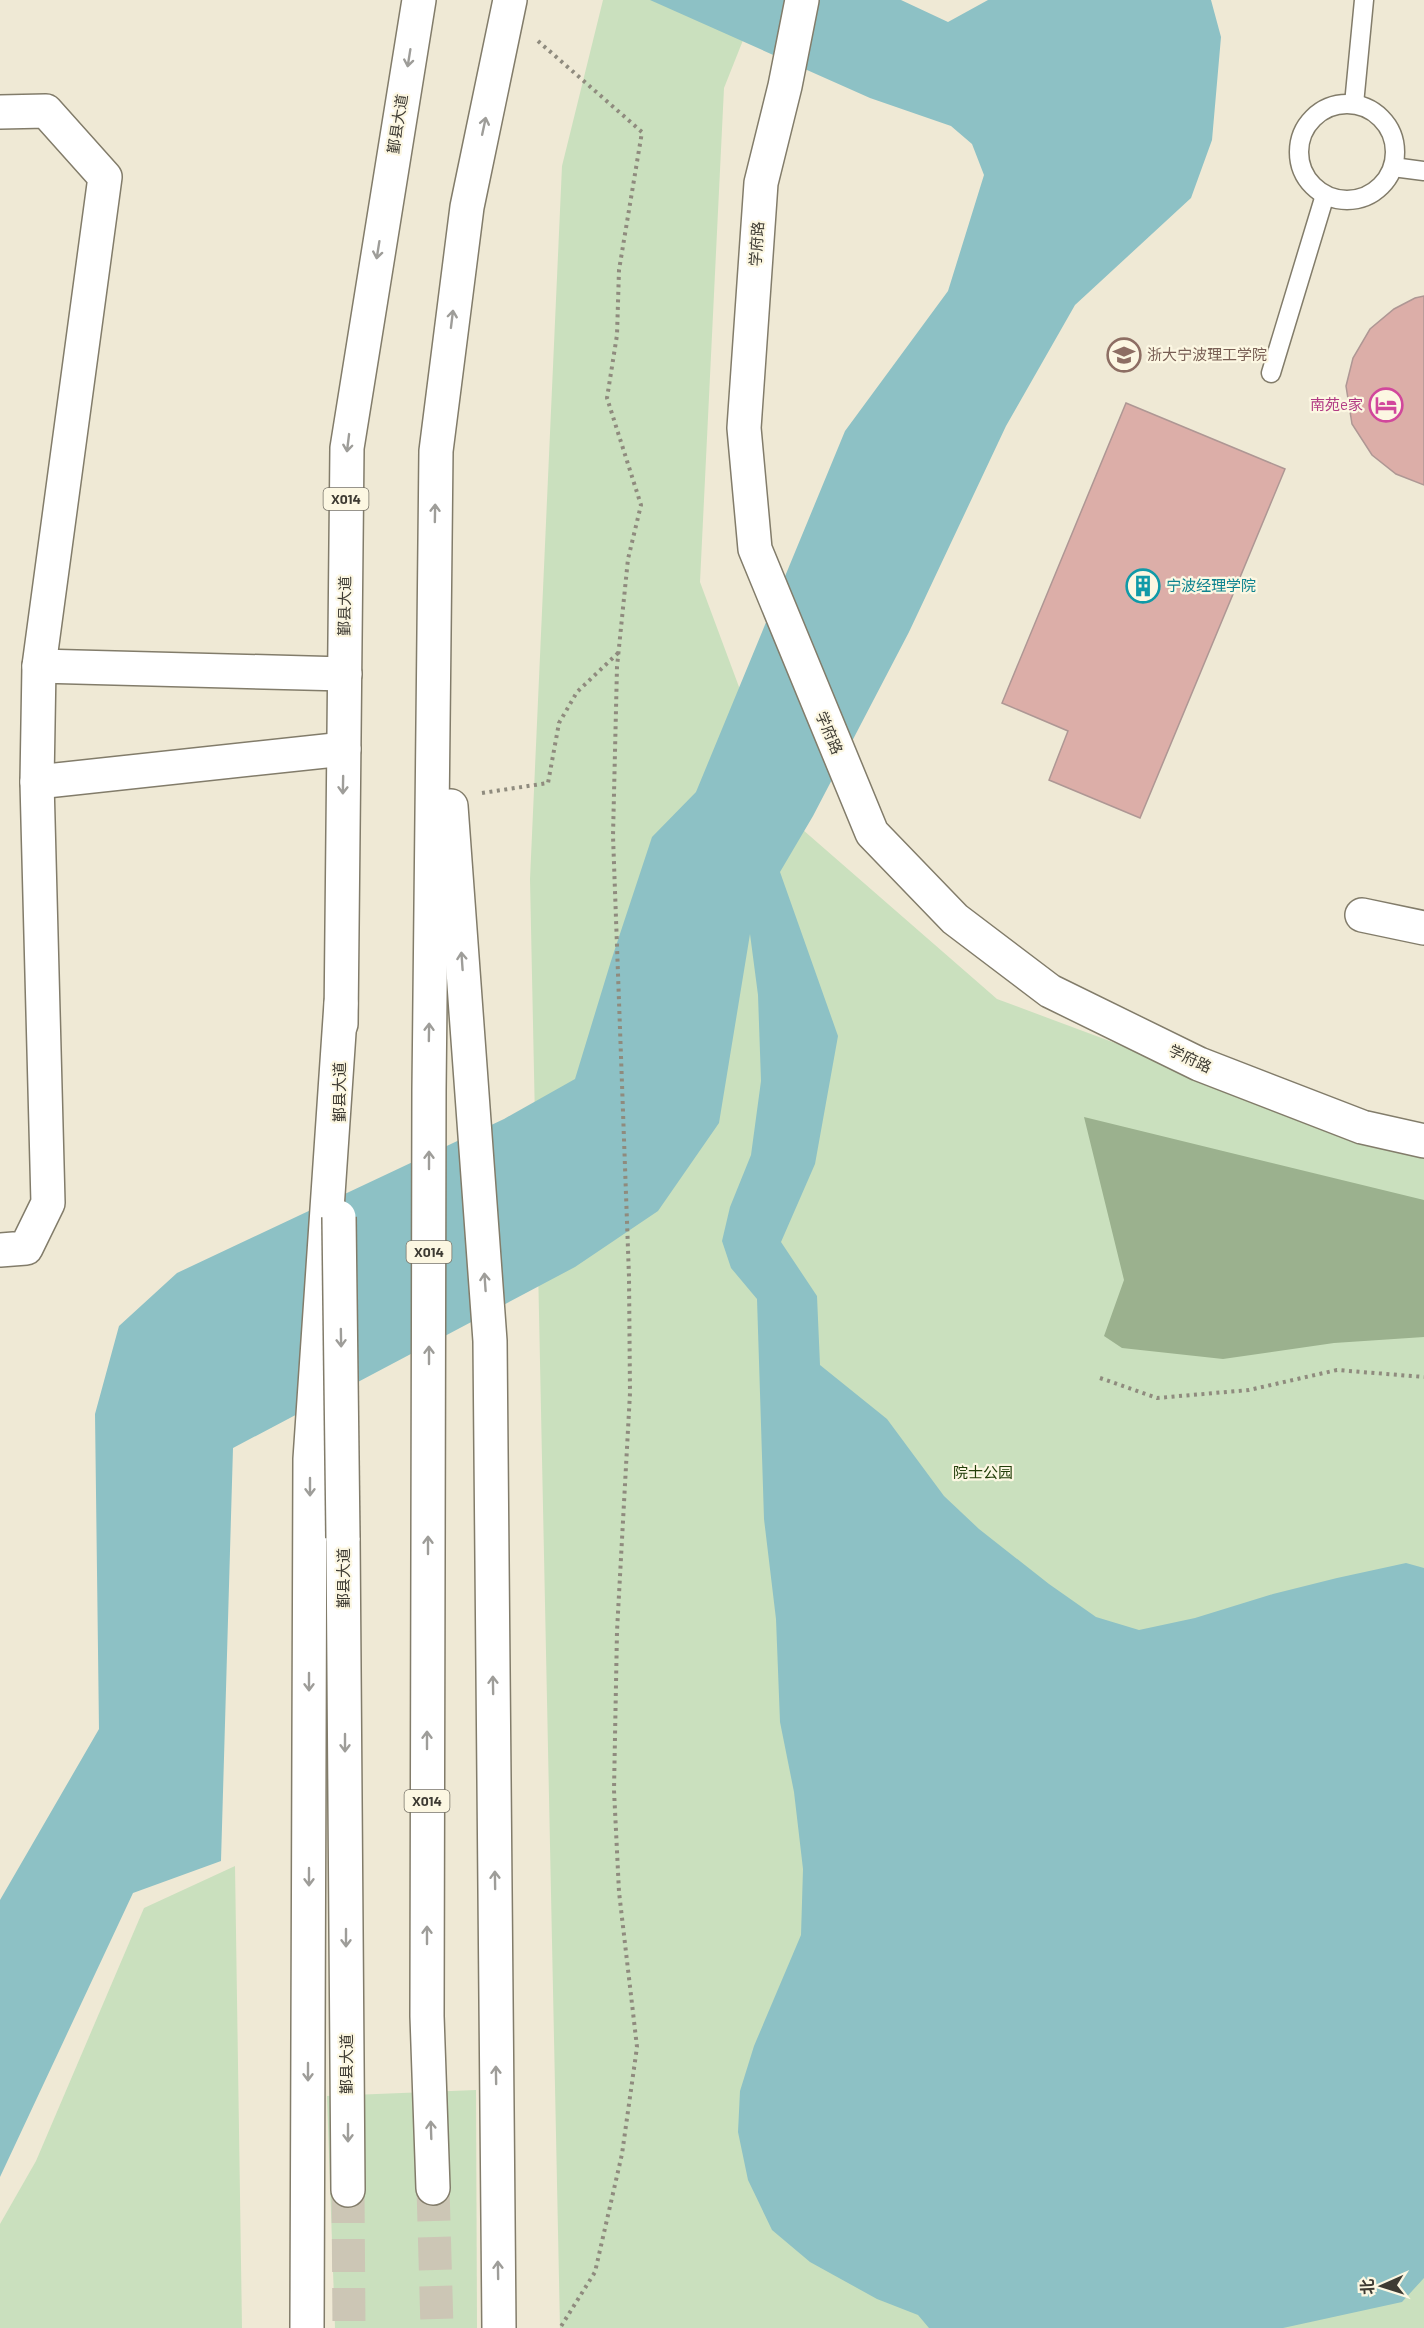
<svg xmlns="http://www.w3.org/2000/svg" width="1424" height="2328" viewBox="0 0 1424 2328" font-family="Barlow,'Noto Sans SC',sans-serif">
  <rect width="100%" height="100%" fill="#efe9d5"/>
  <g fill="#cae0be">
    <polygon points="603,0 759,0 724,88 700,582 787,816 997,999 1378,1141 1424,1152 1424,2328 560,2328 530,879 562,166"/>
    <polygon points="235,1866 242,2328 0,2328 0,2224 36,2161 144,1908"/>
    <polygon points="476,2090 477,2328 335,2328 327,2096"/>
  </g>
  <polygon fill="#9bb18e" points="1084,1117 1424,1200 1424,1337 1334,1343 1223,1359 1122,1348 1104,1336 1124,1280"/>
  <polygon fill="#8dc1c5" points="650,0 901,0 948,22 988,0 1211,0 1221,37 1212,140 1191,198 1075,305 1006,426 909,632 813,816 780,872 838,1036 815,1164 781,1242 817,1296 820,1365 887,1419 944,1496 979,1529 1049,1584 1096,1617 1139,1630 1195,1618 1273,1594 1337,1578 1406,1563 1424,1568 1424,2278 1402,2302 1283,2328 929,2328 918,2315 877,2299 810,2262 772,2230 748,2180 738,2132 740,2091 754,2046 801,1935 803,1869 794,1792 780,1722 776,1619 764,1519 757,1299 731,1268 722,1241 730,1207 751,1155 761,1081 758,995 750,934 719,1123 658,1211 575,1267 233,1448 221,1861 133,1893 0,2177 0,1900 99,1729 95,1414 119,1326 177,1273 504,1119 575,1079 611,961 652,837 696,792 845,431 948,291 984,175 972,144 951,126 870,98"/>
  <g fill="#dcaea8" stroke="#ae9794" stroke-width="1.5">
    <polygon points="1424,296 1424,485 1396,474 1372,455 1352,424 1346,386 1353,358 1370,329 1394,309 1415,298"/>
    <polygon points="1126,403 1285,469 1140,818 1049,780 1068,731 1002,703"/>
  </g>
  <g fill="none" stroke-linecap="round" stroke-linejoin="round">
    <g stroke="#ccc6b5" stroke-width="33" stroke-dasharray="33 16" stroke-linecap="butt">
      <polyline points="433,2188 437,2328"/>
      <polyline points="348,2190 349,2328"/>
    </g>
    <g stroke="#827c6a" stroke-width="21">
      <g id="lane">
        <polyline points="1354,104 1364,0"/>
        <circle cx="1347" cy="152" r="48"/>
        <polyline points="1393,167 1424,171"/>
        <polyline points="1271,373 1325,195"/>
      </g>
    </g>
    <g stroke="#827c6a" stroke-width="36">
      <g id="street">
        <polyline points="0,112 46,111 105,177 39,666 37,782 48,1203 26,1248 0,1250"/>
        <polyline points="39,666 345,674"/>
        <polyline points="37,782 344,749"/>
        <polyline points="1362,915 1424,928"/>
      </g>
    </g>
    <g stroke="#827c6a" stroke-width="36">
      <polyline id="secondary" points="802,0 785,86 761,183 744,428 755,549 872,833 955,919 1050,991 1199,1064 1362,1127 1424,1141"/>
    </g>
    <g stroke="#827c6a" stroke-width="36">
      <g id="primary">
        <polyline points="451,806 490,1341 499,2328"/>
        <polyline points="341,1024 347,448 419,0"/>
        <polyline points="343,1538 348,2190"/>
        <polyline points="433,2188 427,2016 429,1090 436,451 467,207 510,0"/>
        <polyline points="307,2328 310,1459 341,1003"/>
      </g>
    </g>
    <g stroke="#8f8b7e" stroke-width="4" stroke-dasharray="3 4.5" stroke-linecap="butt">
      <polyline points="538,41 642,132 619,270 617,335 607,398 641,505 628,559 617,667 613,836 629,1277 630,1393 617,1631 614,1790 619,1892 637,2047 622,2154 595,2272 560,2328"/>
      <polyline points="482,793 548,783 559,723 577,692 618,653"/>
      <polyline points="1100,1378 1157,1398 1249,1390 1337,1370 1424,1377"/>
    </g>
    <use href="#lane" stroke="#fff" stroke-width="18"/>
    <use href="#street" stroke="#fff" stroke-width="33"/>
    <use href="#secondary" stroke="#fff" stroke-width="33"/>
    <use href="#primary" stroke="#fff" stroke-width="33"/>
    <g stroke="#827c6a" stroke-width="36" stroke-linecap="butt">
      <polyline id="primary-bridge" points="339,1217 343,1538"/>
    </g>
    <use href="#primary-bridge" stroke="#fff" stroke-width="33"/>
  </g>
  <defs><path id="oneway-shaft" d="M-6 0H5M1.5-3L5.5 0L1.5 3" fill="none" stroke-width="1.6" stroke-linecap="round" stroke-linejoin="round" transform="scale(1.5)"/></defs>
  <g stroke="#9e9d99">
    <use href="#oneway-shaft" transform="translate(409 58) rotate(99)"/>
    <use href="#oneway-shaft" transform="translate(484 126) rotate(-78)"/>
    <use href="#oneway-shaft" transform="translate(378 250) rotate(99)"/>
    <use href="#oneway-shaft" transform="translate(452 319) rotate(-83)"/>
    <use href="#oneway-shaft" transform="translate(348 443) rotate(97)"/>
    <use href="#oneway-shaft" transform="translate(435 513) rotate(-89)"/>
    <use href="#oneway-shaft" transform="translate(343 785) rotate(91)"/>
    <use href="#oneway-shaft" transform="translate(462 961) rotate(-94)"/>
    <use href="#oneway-shaft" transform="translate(429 1032) rotate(-89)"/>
    <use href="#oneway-shaft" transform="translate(429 1160) rotate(-90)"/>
    <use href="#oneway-shaft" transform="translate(485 1282) rotate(-94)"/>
    <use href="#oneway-shaft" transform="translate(341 1338) rotate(89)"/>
    <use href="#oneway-shaft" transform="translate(429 1355) rotate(-90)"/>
    <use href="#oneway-shaft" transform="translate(310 1487) rotate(90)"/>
    <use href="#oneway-shaft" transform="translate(428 1545) rotate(-90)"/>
    <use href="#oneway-shaft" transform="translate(309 1682) rotate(90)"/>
    <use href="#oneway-shaft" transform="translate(493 1685) rotate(-91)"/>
    <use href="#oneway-shaft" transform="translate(427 1740) rotate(-90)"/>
    <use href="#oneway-shaft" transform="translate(345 1743) rotate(90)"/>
    <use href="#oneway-shaft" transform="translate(309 1877) rotate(90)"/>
    <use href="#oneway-shaft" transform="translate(495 1880) rotate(-91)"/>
    <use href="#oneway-shaft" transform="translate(427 1935) rotate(-90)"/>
    <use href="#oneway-shaft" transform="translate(346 1938) rotate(90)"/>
    <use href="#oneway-shaft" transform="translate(308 2072) rotate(90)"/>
    <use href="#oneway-shaft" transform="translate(496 2075) rotate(-91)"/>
    <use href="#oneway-shaft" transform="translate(431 2130) rotate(-92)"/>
    <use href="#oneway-shaft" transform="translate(348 2133) rotate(90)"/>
    <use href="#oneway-shaft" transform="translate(498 2270) rotate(-91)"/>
  </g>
  <defs>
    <g id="university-ring" transform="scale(1.725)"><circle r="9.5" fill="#fcf7e2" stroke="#8d6e63" stroke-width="1.5"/><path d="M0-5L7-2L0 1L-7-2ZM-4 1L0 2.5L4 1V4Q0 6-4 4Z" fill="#8d6e63"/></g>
    <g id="hotel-ring" transform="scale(1.725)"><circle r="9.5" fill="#fcf7e2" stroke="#d1479c" stroke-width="1.5"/><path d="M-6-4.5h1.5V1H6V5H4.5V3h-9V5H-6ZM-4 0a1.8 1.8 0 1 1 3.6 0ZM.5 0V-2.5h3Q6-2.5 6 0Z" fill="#d1479c"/></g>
    <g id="building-ring" transform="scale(1.725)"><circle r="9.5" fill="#fcf7e2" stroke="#0f9aa8" stroke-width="1.5"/><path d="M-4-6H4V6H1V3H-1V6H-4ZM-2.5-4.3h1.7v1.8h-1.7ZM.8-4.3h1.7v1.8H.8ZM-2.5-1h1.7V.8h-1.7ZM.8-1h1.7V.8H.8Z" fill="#0f9aa8"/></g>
  </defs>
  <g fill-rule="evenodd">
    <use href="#university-ring" x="1124" y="355"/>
    <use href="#hotel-ring" x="1386" y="405"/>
    <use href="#building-ring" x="1143" y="586"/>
  </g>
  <g text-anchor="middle" stroke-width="4.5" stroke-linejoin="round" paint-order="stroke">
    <g fill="#fcf7e2" stroke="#777368" stroke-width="1.5">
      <rect x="323.5" y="488" width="45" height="22" rx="4.5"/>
      <rect x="406.5" y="1241" width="45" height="22" rx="4.5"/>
      <rect x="404.5" y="1790" width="45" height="22" rx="4.5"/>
    </g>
    <g font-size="14" font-weight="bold" fill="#3e3b33">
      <text x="346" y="504">X014</text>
      <text x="429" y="1257">X014</text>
      <text x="427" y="1806">X014</text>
    </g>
    <g font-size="15" fill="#3e3b33" stroke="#fcf7e2">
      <text transform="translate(398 124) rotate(-81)" y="5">鄞县大道</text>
      <text transform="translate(757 244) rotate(-86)" y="5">学府路</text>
      <text transform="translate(345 606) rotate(-89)" y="5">鄞县大道</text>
      <text transform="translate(829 733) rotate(67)" y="5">学府路</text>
      <text transform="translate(1190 1059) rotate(25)" y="5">学府路</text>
      <text transform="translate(340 1092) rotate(-90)" y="5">鄞县大道</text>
      <text transform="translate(344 1578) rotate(-90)" y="5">鄞县大道</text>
      <text transform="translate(347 2064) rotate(-90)" y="5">鄞县大道</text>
    </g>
    <g font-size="15" fill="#785e54" stroke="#fcf7e2" text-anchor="start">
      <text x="1147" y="360">浙大宁波理工学院</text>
    </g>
    <g font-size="15" fill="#b23c85" stroke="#fcf7e2" text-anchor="end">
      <text x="1363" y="410">南苑e家</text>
    </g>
    <g font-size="15" fill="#0d838f" stroke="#fcf7e2" text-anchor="start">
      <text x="1166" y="591">宁波经理学院</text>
    </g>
    <g font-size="15" fill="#223e09" stroke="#fcf7e2">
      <text x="983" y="1478">院士公园</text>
    </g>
  </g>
  <g transform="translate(1382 2286) rotate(267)" stroke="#fcf7e2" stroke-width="4.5" paint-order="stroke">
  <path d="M0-4.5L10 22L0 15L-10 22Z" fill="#3e3b33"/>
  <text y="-9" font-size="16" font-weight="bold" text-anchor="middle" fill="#3e3b33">北</text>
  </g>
</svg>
